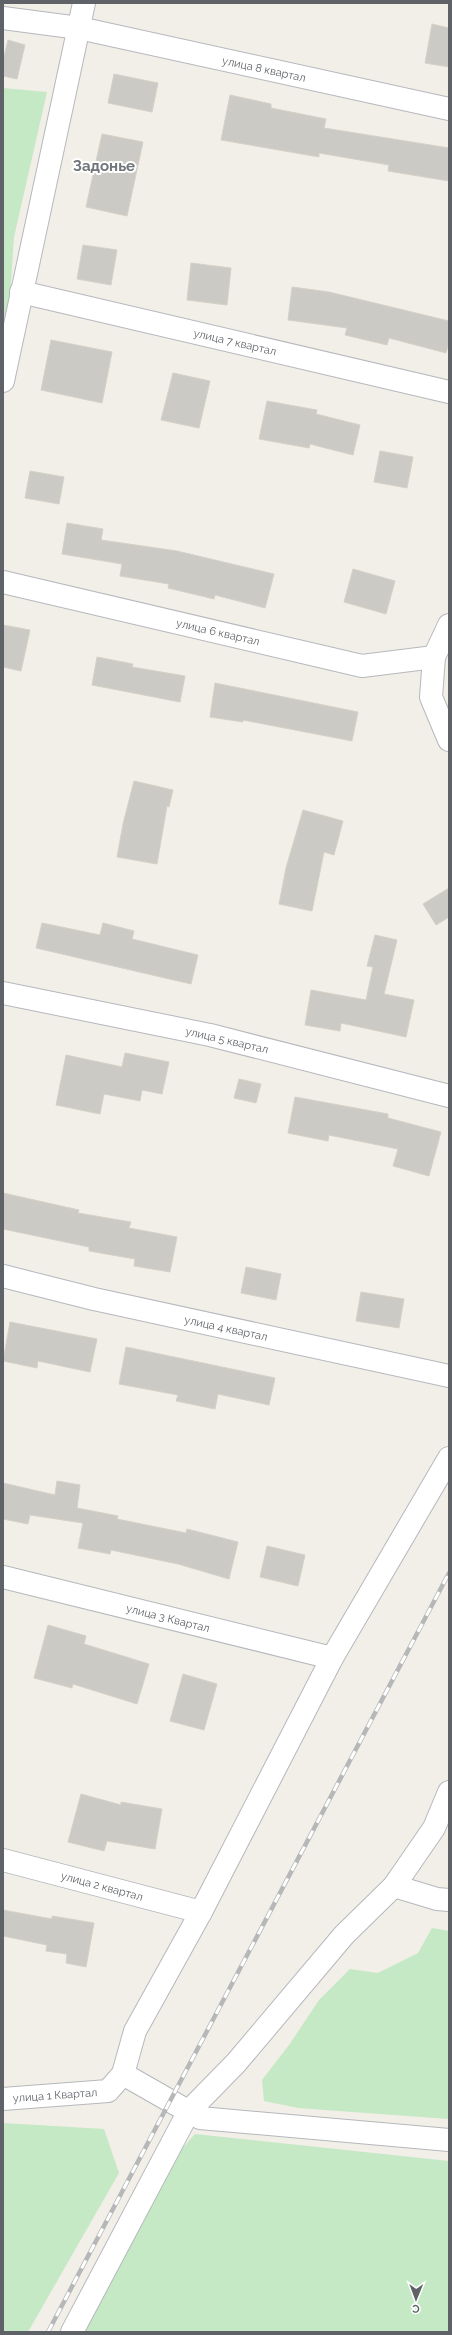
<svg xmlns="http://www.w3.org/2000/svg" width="452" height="2335" viewBox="0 0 452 2335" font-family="Raleway,sans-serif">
  <rect width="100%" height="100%" fill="#f1efe8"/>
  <g fill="#c5e8c5">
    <polygon points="3,88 47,92 14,237 8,325 3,332"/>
    <polygon points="432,1928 449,1931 448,2119 298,2108 264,2101 262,2080 289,2045 319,2000 350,1969 378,1973 418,1953"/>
    <polygon points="3,2123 104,2129 119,2173 28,2332 3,2332"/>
    <polygon points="195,2134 449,2161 449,2332 79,2332 166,2167"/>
  </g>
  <g fill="#cccac5" stroke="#d6d1c6">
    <polygon points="432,24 449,28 449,67 425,63"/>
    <polygon points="8,40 25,45 17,79 3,76 3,61"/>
    <polygon points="114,74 158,83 152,112 108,103"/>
    <polygon points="230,95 271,104 271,108 326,119 324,128 449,148 449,181 388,171 389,165 319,153 319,157 221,140"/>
    <polygon points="102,134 143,142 127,216 86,207"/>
    <polygon points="83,245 117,250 111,285 77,279"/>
    <polygon points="191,263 231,268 227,305 187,300"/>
    <polygon points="292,287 329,292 449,321 449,342 446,353 389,338 387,345 345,335 347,328 288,320"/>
    <polygon points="51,340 112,352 102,403 41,390"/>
    <polygon points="173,373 210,381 199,428 161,420"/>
    <polygon points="267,401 317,410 316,414 360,425 353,455 310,444 309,448 259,439"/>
    <polygon points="380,451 413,457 407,488 374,482"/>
    <polygon points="30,471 64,477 59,504 25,498"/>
    <polygon points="67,523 103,529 101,540 177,551 274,574 265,608 215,595 214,599 168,588 169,584 120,576 122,564 62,554"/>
    <polygon points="353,569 395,581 386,614 344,602"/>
    <polygon points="3,625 30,630 21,671 3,667"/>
    <polygon points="97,657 133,664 132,667 185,676 180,702 92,685"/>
    <polygon points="215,683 358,712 352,741 243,720 243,722 210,717"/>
    <polygon points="134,781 173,790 169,807 167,806 157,864 117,857 123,824"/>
    <polygon points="303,810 343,821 334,855 324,852 312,911 279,904 286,868"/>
    <polygon points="449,888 449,917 436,925 423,904"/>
    <polygon points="42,923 100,935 103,923 134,931 132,939 198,955 191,984 36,948"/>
    <polygon points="375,935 397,940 384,994 414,1000 406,1037 341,1023 340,1031 305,1025 311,990 366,1000 373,967 367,966"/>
    <polygon points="125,1053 169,1062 162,1094 142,1090 140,1101 104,1094 100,1114 56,1105 66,1055 122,1067"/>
    <polygon points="239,1079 261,1084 256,1103 234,1098"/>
    <polygon points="295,1097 388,1114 388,1118 441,1132 429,1176 393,1166 398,1149 329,1135 328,1141 288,1133"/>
    <polygon points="3,1193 79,1210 78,1213 131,1222 129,1228 177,1237 170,1272 134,1266 135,1259 89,1251 89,1247 3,1229"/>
    <polygon points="246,1267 281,1274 276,1300 241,1293"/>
    <polygon points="361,1292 404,1299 399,1328 356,1321"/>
    <polygon points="10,1322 97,1339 90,1372 38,1361 37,1368 3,1361"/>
    <polygon points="126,1347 275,1378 269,1405 218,1394 215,1409 176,1401 178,1395 119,1384"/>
    <polygon points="57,1481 80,1485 77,1508 118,1516 117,1519 186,1533 187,1529 238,1542 229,1579 178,1564 111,1550 110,1554 78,1548 83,1523 30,1515 28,1524 3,1519 3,1483 55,1495"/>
    <polygon points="267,1546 305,1555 298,1586 260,1577"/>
    <polygon points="48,1625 86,1636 84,1644 149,1664 137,1704 73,1684 72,1688 34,1678"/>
    <polygon points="183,1674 217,1684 204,1730 170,1721"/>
    <polygon points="81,1794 121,1805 121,1802 162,1809 155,1849 107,1841 104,1851 68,1842"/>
    <polygon points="3,1910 52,1919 52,1916 94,1923 86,1967 66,1963 67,1954 46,1951 47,1945 3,1936"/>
  </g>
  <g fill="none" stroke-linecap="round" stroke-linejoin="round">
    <g stroke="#b5b8bc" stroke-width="24">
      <g id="minor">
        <polyline points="3,18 79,28 449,109"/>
        <polyline points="21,292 449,392"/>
        <polyline points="3,381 84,3"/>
        <polyline points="3,582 362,666 434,657"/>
        <polyline points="449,625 434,657 431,697 449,740"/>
        <polyline points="3,993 210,1035 449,1096"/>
        <polyline points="3,1276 94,1299 449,1376"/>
        <polyline points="3,1577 332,1658"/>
        <polyline points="3,1860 201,1912"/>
        <polyline points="394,1886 437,1899 449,1900"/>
        <polyline points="123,2074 200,2118 449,2140"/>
        <polyline points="3,2099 108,2091 123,2074 135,2031 201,1912 332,1658 449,1458"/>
        <polyline points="72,2332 189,2111 236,2063 344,1935 394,1886 434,1828 449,1792"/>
      </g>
    </g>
    <use href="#minor" stroke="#fff" stroke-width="22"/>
    <g stroke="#b6b7b8" stroke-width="4.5">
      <polyline id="rail" points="48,2332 449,1573"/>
    </g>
    <use href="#rail" stroke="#fff" stroke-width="3" stroke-dasharray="9" stroke-linecap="butt"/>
  </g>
  <g text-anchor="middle" stroke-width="4" stroke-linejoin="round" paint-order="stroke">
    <g font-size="11" fill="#5f6368" stroke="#fff">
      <text transform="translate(264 69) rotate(12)" y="4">улица 8 квартал</text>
      <text transform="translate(235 342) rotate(13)" y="4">улица 7 квартал</text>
      <text transform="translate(218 632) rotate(13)" y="4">улица 6 квартал</text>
      <text transform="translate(227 1040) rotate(13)" y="4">улица 5 квартал</text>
      <text transform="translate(226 1328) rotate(12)" y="4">улица 4 квартал</text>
      <text transform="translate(168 1618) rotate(14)" y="4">улица 3 Квартал</text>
      <text transform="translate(102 1886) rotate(15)" y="4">улица 2 квартал</text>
      <text transform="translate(55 2095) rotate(-4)" y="4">улица 1 Квартал</text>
    </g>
    <g font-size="15" font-weight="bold" fill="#70757a" stroke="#fff">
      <text x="104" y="171">Задонье</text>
    </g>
  </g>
  <rect width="452" height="2335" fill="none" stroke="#5f6368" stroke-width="8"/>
  <g transform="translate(416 2299) rotate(181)" stroke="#ffffff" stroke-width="3" paint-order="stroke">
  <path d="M0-3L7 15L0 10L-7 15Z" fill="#5f6368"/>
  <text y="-6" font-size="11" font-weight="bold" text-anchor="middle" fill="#5f6368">С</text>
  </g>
</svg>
